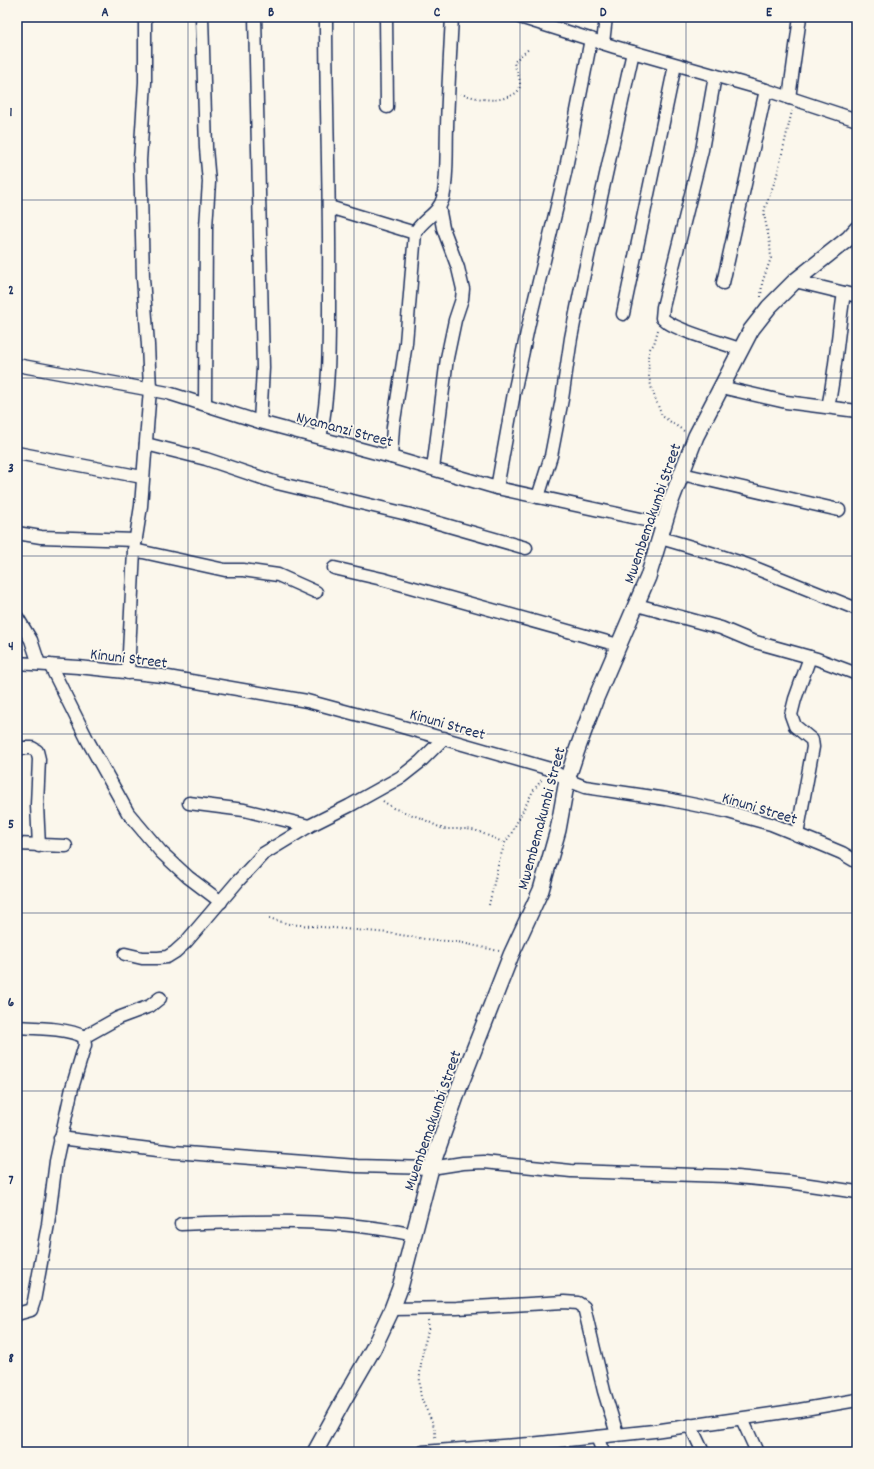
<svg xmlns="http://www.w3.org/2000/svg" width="874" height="1469" viewBox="0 0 874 1469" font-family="Dekko,sans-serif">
  <rect width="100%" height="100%" fill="#fbf7ec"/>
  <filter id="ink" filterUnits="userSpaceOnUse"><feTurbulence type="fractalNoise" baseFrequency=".025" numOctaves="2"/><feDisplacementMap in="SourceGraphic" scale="8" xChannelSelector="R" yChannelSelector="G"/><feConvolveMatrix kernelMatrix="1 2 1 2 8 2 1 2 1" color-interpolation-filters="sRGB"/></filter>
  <g filter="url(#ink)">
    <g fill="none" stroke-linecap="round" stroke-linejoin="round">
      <g stroke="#1b2f5e" stroke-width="15">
        <g id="minor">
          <polyline points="202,17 206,148 209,182 206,227 205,404"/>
          <polyline points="255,17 263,368 260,422"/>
          <polyline points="386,17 387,107"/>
          <polyline points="520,17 615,47 766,90 857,120"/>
          <polyline points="603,43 606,17"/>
          <path d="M715,76L702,150L663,307L662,318C673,330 723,343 740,349"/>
          <polyline points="789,98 800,17"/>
          <polyline points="329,207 415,233"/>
          <polyline points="795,281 857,296"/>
          <polyline points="723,283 766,90"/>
          <polyline points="623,314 675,65"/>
          <polyline points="17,365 168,393 260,422 391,457 497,488 664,524"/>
          <polyline points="721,387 786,402 857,411"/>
          <path d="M828,407C836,369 838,331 844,293"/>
          <path d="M320,438C330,390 329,339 329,290C330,199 326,108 326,17"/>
          <polyline points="146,444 206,459 277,483 407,514 526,548"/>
          <polyline points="17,453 142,477"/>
          <path d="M391,457L393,427L406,343L415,233C422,219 439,214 443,198C448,176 446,150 447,127C448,91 450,54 452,17"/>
          <polyline points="433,469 447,358 455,320 462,299 463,289 458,268 443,228 439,207"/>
          <polyline points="682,474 839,510"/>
          <polyline points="497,488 514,393 529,323 565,173 591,39"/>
          <polyline points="538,497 551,456 562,399 571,338 581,288 633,52"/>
          <polyline points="17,533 41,537 136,540"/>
          <path d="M661,538C694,548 728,557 760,570C792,583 825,596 857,609"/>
          <polyline points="134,550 225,570 243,570 278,575 316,592"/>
          <polyline points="334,568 382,579 618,645"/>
          <polyline points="637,605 721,628 752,641 817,659 857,674"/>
          <polyline points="17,617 31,640 39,664"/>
          <polyline points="17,663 78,667 162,676 307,701 389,723 550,769 567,780 585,787 666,799 725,811 749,818 771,824 823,845 842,853 857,862"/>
          <polyline points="50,665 88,741 128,813 161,852 188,877 221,902"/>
          <polyline points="128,673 134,550 141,506 150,389 148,345 143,278 141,193 140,161 145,82 145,17"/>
          <polyline points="17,748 32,748 37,751 39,759 37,805 39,846"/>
          <polyline points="189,803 244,810 309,826"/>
          <polyline points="797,835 813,747 812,740 795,726 791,715 795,699 810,657"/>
          <polyline points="17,844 66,846"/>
          <polyline points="125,954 142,958 158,958 167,957 175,952 186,942 238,881 263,854 309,826 349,806 401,777 420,762 444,738"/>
          <path d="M17,1027C36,1028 68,1028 84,1037L85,1045L72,1088L56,1161L48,1224L34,1301L31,1310L17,1314"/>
          <polyline points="84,1037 118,1018 150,1006 160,998"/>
          <polyline points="60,1138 174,1152 357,1166 431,1168 463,1163 484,1162 571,1171 726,1176 789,1182 857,1192"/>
          <path d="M181,1224C258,1221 338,1218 414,1235"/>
          <polyline points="392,1309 457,1308 564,1302 578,1303 584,1307 604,1391 617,1434"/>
          <polyline points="742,1419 757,1452"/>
          <polyline points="690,1425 703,1452"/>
          <polyline points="597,1437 603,1452"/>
          <polyline points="423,1452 530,1444 654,1431 799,1410 857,1400"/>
        </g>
      </g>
      <g stroke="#1b2f5e" stroke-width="18">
        <polyline id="tertiary" points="315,1452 343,1401 373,1349 392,1309 400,1288 431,1168 459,1088 495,996 511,955 541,890 558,830 567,780 577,750 596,698 648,577 671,501 696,436 751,330 769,307 795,281 849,238 857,229"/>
      </g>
      <g stroke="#1b2f5e" stroke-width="2" stroke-dasharray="1 3" stroke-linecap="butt">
        <path d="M460,94C478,98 494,104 512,95C517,93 520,90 520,84C520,77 516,70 514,63L517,59L530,48"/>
        <polyline points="761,297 762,283 771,258 770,244 764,214 765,208 777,175 792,111"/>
        <polyline points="658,330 654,344 650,349 648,357 649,377 652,390 662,416 684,431"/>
        <polyline points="383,801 393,808 421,818 443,829 467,829 477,831 505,843"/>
        <polyline points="489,905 499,861 505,843 511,834 533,791 543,778"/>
        <polyline points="269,918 289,924 389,933 425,939 458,942 499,951"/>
        <path d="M428,1320C430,1330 425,1340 423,1350C421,1363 419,1377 420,1390C421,1408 437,1420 435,1439"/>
      </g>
      <use href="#minor" stroke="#fbf7ec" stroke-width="12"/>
      <use href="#tertiary" stroke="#fbf7ec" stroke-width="15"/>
    </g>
  </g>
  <path fill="none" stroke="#1b2f5e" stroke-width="1" stroke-opacity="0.55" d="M188,17V1452M354,17V1452M520,17V1452M686,17V1452M17,200H857M17,378H857M17,556H857M17,734H857M17,913H857M17,1091H857M17,1269H857"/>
  <g text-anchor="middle" stroke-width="3.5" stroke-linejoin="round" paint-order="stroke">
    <g font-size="16" fill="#1b2f5e" stroke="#fbf7ec">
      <text transform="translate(345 428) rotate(15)" y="6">Nyamanzi Street</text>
      <text transform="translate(651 513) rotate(-71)" y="6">Mwembemakumbi Street</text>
      <text transform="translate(129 657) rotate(7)" y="6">Kinuni Street</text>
      <text transform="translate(448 723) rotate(16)" y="6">Kinuni Street</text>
      <text transform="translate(760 807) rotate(17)" y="6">Kinuni Street</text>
      <text transform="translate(540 818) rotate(-75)" y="6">Mwembemakumbi Street</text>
      <text transform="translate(431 1120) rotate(-71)" y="6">Mwembemakumbi Street</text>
    </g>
  </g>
  <rect width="874" height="1469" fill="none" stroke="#fbf7ec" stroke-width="44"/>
  <rect x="22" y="22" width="830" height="1425" fill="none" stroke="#1b2f5e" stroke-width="1.5"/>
  <g font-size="13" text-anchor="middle" font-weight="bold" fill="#1b2f5e">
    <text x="105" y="16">A</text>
    <text x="271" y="16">B</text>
    <text x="437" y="16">C</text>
    <text x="603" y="16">D</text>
    <text x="769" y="16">E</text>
    <text x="11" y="116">1</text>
    <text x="11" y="294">2</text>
    <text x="11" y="472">3</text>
    <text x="11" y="650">4</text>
    <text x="11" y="828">5</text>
    <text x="11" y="1006">6</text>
    <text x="11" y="1184">7</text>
    <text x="11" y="1362">8</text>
  </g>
</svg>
